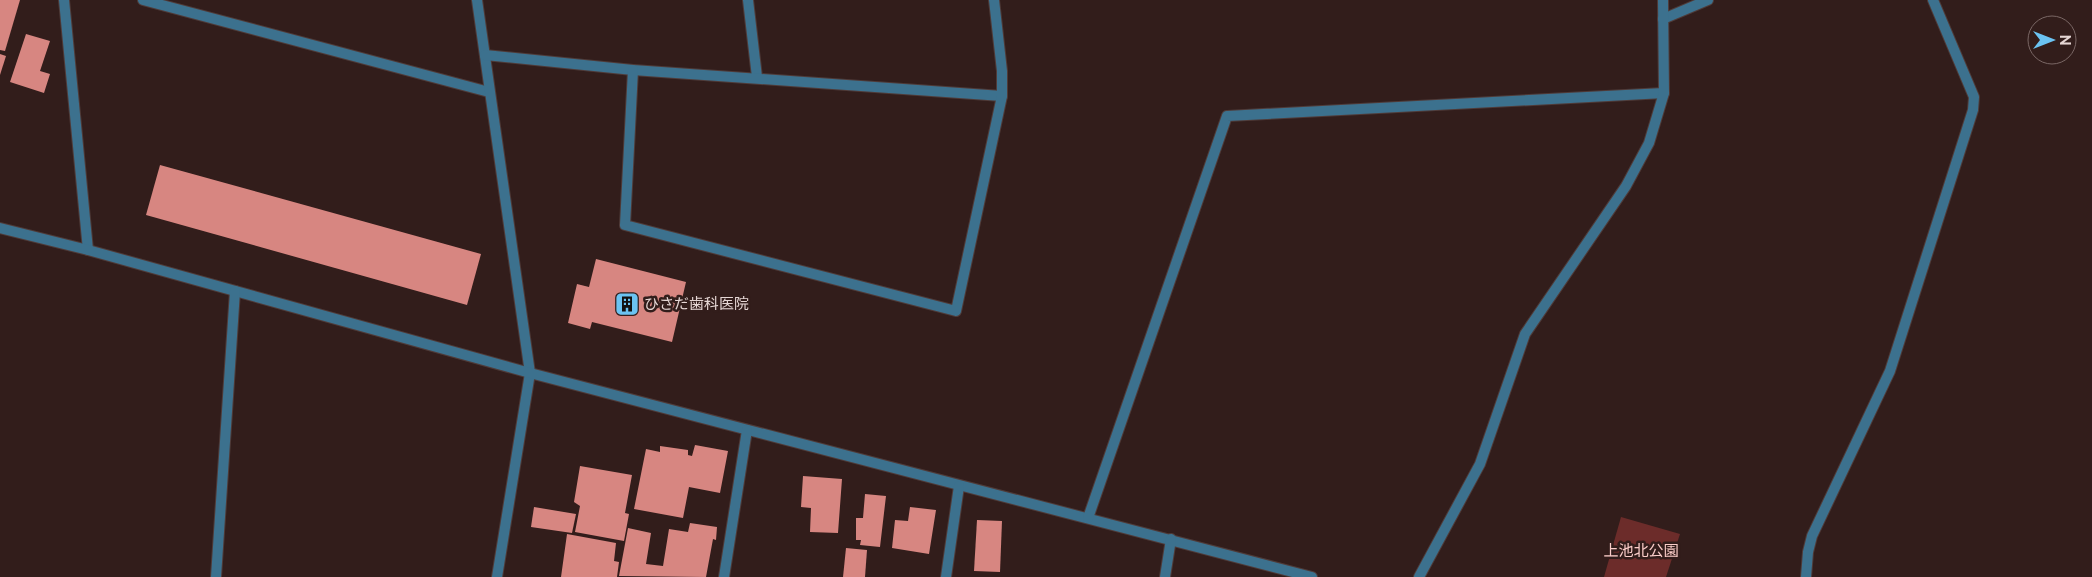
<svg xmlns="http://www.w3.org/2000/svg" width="2092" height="577" viewBox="0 0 2092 577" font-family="Raleway,'Noto Sans JP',sans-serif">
  <rect width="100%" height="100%" fill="#321d1b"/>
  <polygon fill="#6c2c2a" points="1621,517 1680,534 1666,577 1604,577"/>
  <g fill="#d78681">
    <polygon points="0,0 20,0 5,51 0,50"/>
    <polygon points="26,34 50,41 40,71 50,74 44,93 10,82"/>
    <polygon points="0,54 6,56 0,75"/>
    <polygon points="160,165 481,254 467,305 146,215"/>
    <polygon points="596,259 686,282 672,342 592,322 590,329 568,323 577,284 589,287"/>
    <polygon points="695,445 728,451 720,493 689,487 683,518 634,509 646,449 660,452 660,446 688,450 688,455 692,456"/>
    <polygon points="580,466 632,475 625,513 629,514 624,541 575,532 580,506 574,502"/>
    <polygon points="803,476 842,479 838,533 810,532 811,508 801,507"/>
    <polygon points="865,494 886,496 880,547 860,545 861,540 856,540 856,518 863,518"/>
    <polygon points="534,507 576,514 572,533 531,527"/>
    <polygon points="910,507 936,510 929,554 892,548 895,520 908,521"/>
    <polygon points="977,520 1002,521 1000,572 974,571"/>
    <polygon points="690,523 717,527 716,540 713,539 706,577 619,576 628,528 651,533 646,564 663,566 669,529 688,532"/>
    <polygon points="567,534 616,543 614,561 619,562 617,577 561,577"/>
    <polygon points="846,548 867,550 865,577 843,577"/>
  </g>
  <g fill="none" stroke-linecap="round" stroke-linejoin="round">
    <g stroke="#4f3b39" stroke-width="12">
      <g id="street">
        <polyline points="64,0 88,250"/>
        <polyline points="143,0 489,92"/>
        <polyline points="477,0 530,373 497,577"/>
        <polyline points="748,0 757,77"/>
        <polyline points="1663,19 1708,0"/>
        <polyline points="485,55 633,70 1002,96"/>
        <polyline points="633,70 625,225 956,311 1002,96 1002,71 994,0"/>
        <polyline points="0,228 88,250 530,373 1312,577"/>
        <polyline points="1088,518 1227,116 1664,93"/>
        <polyline points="216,577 235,291"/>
        <polyline points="724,577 747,430"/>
        <polyline points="946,577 959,486"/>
        <polyline points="1165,577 1171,539"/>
        <polyline points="1419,577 1480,464 1525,334 1626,186 1649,143 1664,93 1663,0"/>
        <polyline points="1806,577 1808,552 1812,536 1890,371 1973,110 1974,97 1933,0"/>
      </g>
    </g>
    <use href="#street" stroke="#3c718e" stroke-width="10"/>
  </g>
  <defs>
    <g id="building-square" transform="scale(1.25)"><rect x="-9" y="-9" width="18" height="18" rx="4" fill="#6bc3f2" stroke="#321d1b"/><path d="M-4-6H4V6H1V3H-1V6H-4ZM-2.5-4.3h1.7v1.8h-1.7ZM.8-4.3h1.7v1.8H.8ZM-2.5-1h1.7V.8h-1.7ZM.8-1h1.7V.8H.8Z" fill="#111"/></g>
  </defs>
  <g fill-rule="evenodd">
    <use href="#building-square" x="627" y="304"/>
  </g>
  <g text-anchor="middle" stroke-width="5" stroke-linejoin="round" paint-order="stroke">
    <g font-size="15" fill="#e5d6d4" stroke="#321d1b" text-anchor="start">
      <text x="644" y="309">ひさだ歯科医院</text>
    </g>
    <g font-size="15" fill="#faccc8" stroke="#321d1b">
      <text x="1641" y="556">上池北公園</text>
    </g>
  </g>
  <g transform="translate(2052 40) rotate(90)"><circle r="24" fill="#321d1b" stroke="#7a6765"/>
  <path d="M0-4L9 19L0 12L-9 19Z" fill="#6bc3f2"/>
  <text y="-8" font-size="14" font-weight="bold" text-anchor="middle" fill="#e5d6d4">N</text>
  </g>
</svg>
